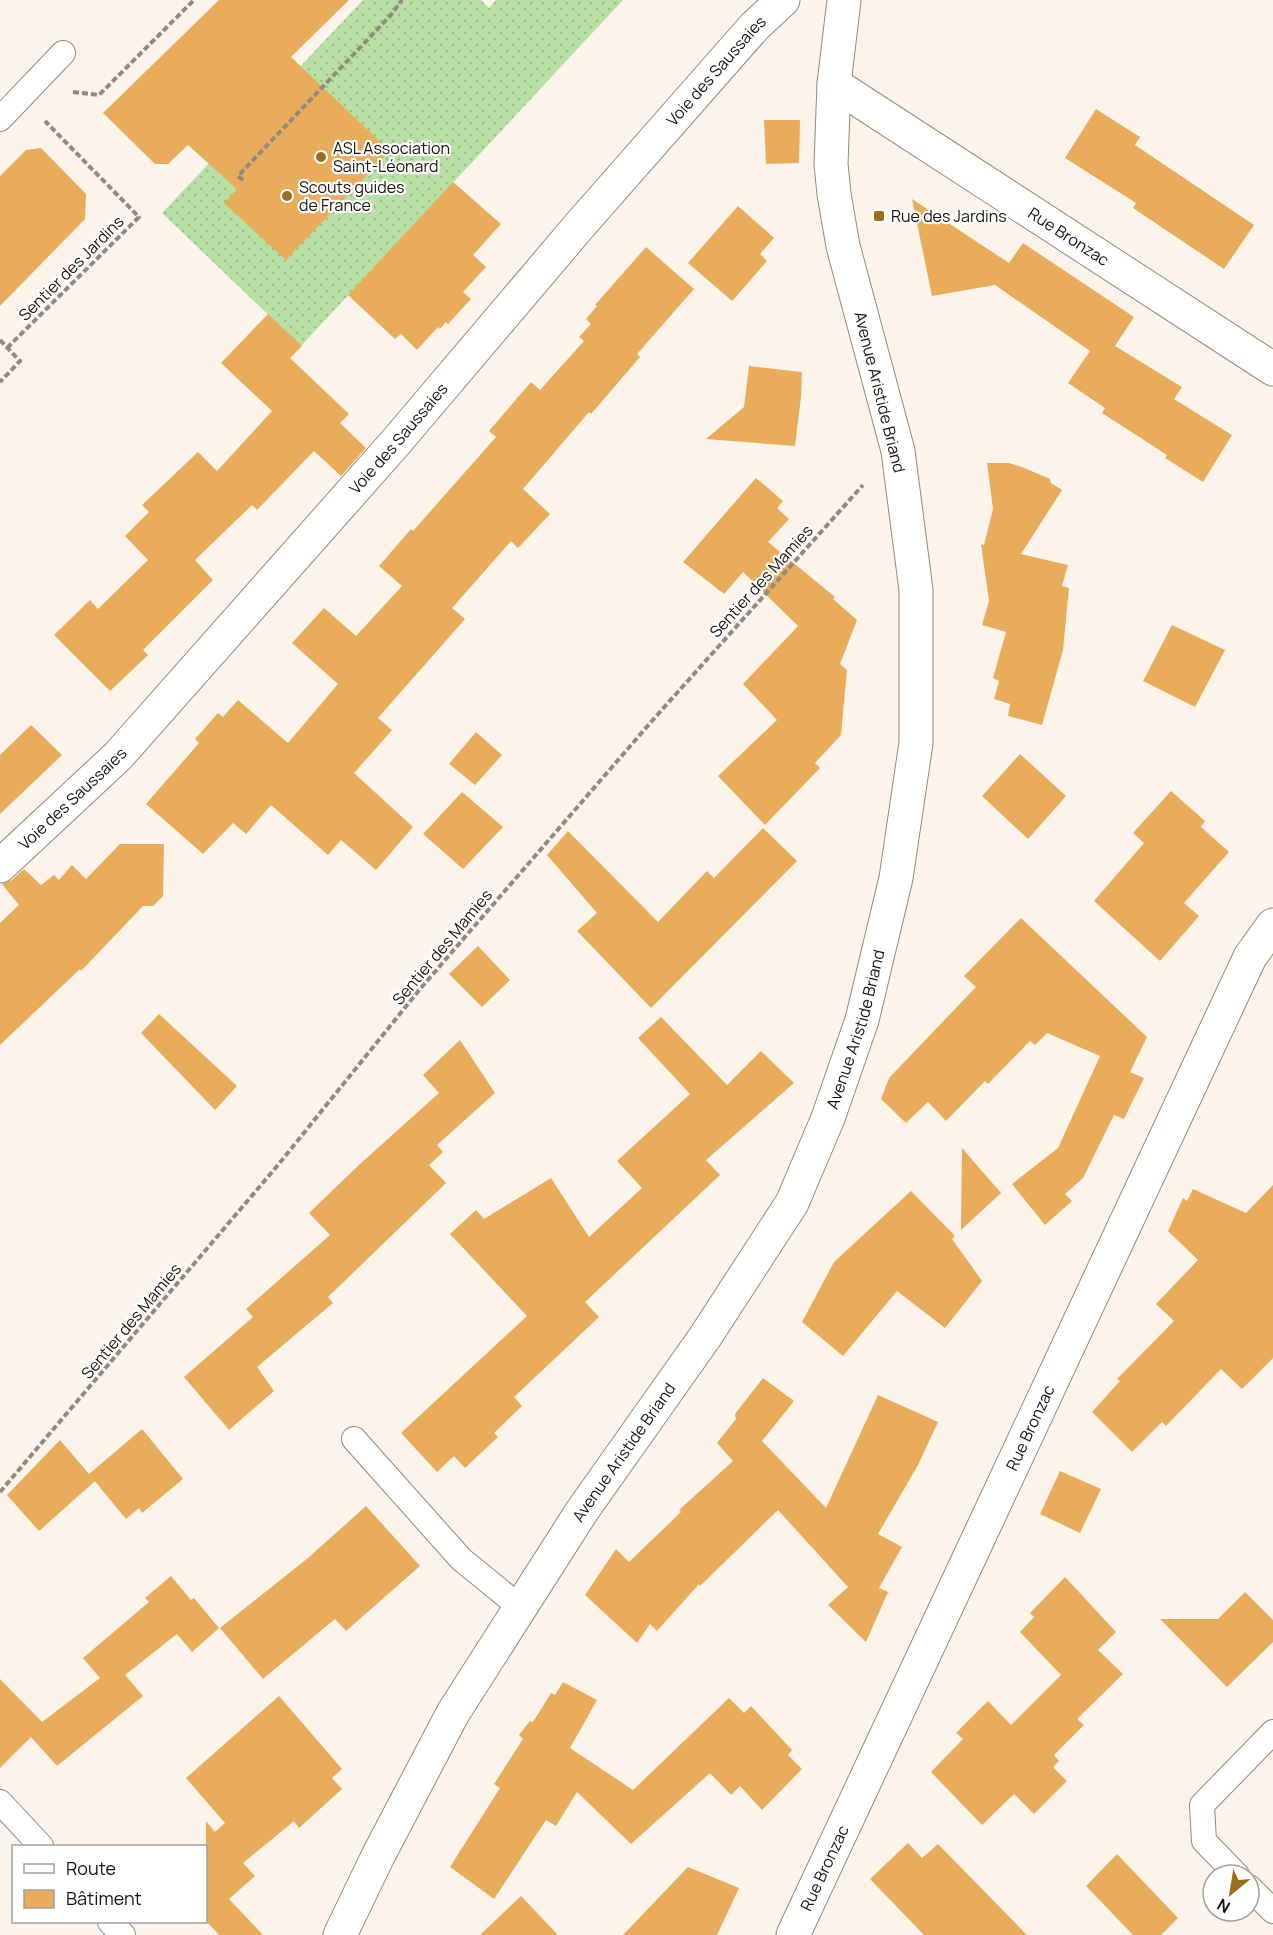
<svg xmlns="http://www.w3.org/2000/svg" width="1273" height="1935" viewBox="0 0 1273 1935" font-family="Manrope,sans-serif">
  <defs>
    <pattern id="grass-dots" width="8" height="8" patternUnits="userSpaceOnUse" patternTransform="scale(1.5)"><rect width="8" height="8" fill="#b8dfa4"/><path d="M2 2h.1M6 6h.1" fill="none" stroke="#9ebe8c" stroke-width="1.8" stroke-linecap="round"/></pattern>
  </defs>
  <rect width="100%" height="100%" fill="#fcf4ea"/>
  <polygon fill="url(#grass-dots)" points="363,0 481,0 489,8 496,0 623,0 301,346 162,213"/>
  <g fill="#e9ac5a">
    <polygon points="219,0 349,0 291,57 390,151 286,260 224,203 237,189 188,145 168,164 155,164 103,113"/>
    <polygon points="1096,109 1140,137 1135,145 1254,225 1224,269 1133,208 1136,203 1065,158"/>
    <polygon points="764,120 800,120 799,163 766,164"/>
    <polygon points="41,148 86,194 85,219 0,306 0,176 26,150"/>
    <polygon points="453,182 501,224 473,255 486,267 463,292 471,299 448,324 446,322 440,329 438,327 417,350 401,334 395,339 348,295"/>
    <polygon points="912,199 1009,263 1023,243 1134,317 1115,346 1182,387 1174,399 1232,435 1203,482 1165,458 1167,455 1102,413 1105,408 1068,383 1090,351 995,285 932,296"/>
    <polygon points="738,206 774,238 760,254 767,261 732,301 688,263"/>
    <polygon points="646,247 694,289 637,354 640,357 591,414 589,412 523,489 550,514 518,548 511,541 452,608 465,619 378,718 392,730 354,773 413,827 376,870 341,840 328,855 271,805 246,834 233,823 203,854 146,804 199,743 195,739 218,713 223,717 238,700 288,743 338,684 292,643 324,608 356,636 402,586 379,566 411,529 413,531 496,437 489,431 531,382 540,390 584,341 579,337 591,324 586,319 597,306 595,305"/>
    <polygon points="268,314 302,346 290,358 349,414 340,423 366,448 341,476 314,451 257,510 252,505 195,560 213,580 143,650 148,655 110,691 54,635 90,600 98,609 148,560 125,536 149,512 142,505 198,452 217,471 272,411 221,363"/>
    <polygon points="749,366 802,372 801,397 795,446 706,439 744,407"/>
    <polygon points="987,463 1009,463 1022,467 1050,479 1051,483 1062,490 1021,554 1068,565 1062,586 1069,588 1063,650 1042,725 1008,716 1010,704 994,699 999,681 993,678 1006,632 982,625 989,601 981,544 984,545 993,509"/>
    <polygon points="756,478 783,501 777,508 789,519 768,542 835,597 833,599 857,620 840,664 847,670 841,735 815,763 820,768 765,825 718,776 777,720 743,684 798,626 743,572 724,594 683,562"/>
    <polygon points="1172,625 1225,650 1195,707 1143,681"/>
    <polygon points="31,725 62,755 0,814 0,755"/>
    <polygon points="476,732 502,755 475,785 449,764"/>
    <polygon points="1020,754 1066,796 1028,839 982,796"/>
    <polygon points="1171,791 1205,821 1201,827 1229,852 1184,903 1199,916 1160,961 1094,901 1144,843 1133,833"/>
    <polygon points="462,792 503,827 463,869 423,834"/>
    <polygon points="763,828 797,861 651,1008 577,931 597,913 547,855 568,831 658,922 707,871 714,878"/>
    <polygon points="120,844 164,844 163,896 153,906 143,906 81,971 80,969 0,1045 0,923 19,905 2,884 12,880 24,869 41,885 54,875 59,880 72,865 86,879"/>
    <polygon points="1021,918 1147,1037 1130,1072 1144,1078 1124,1119 1114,1115 1083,1178 1065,1194 1072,1201 1045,1225 1012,1184 1058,1148 1100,1056 1047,1033 1035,1045 1030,1041 988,1084 985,1081 946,1121 928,1102 906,1123 881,1099 889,1078 976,987 964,976"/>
    <polygon points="478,946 510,980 482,1007 449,974"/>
    <polygon points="159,1014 237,1086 215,1110 141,1033"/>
    <polygon points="661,1017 727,1085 761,1051 794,1083 706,1160 720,1175 585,1302 599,1317 514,1397 522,1406 494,1433 498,1437 465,1468 454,1456 437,1472 401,1433 527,1316 450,1234 476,1210 484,1219 551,1178 589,1237 642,1188 617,1161 690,1094 638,1038"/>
    <polygon points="460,1040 495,1093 437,1145 443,1152 429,1165 446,1183 328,1297 333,1303 257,1367 274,1391 229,1430 184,1377 253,1317 246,1309 330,1235 309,1213 360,1164 439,1093 423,1075"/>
    <polygon points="962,1148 1001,1193 961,1230"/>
    <polygon points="1273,1185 1273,1358 1242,1389 1221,1369 1166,1426 1162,1422 1132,1452 1092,1412 1120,1381 1117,1379 1174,1321 1156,1304 1198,1260 1168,1231 1183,1198 1187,1201 1193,1189 1246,1213"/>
    <polygon points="911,1191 955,1236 952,1239 982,1281 945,1328 897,1291 843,1356 802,1322 834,1262"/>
    <polygon points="763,1378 794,1401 762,1441 826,1508 878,1395 938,1422 918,1465 878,1534 902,1547 879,1588 888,1592 866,1642 828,1605 848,1587 778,1510 700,1586 699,1584 657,1631 650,1624 637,1643 585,1595 616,1549 629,1562 681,1512 679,1510 733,1461 717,1443 736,1419 735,1414"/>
    <polygon points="142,1429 183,1479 142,1513 139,1508 126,1519 89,1474"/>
    <polygon points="60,1440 95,1481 39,1531 7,1495"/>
    <polygon points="1060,1471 1101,1489 1080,1533 1040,1514"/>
    <polygon points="366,1506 420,1566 346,1631 335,1619 263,1679 220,1628 308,1558"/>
    <polygon points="171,1576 191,1600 194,1598 219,1628 192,1652 177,1634 125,1675 143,1696 57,1766 31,1737 0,1768 0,1679 42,1722 100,1678 83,1658 149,1602 145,1598"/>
    <polygon points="1065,1577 1116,1632 1098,1650 1123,1674 1077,1719 1084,1725 1054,1755 1059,1761 1053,1767 1067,1781 1034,1814 1014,1794 982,1825 931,1772 963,1739 956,1733 988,1701 1011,1725 1061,1675 1020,1632 1034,1617 1030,1613"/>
    <polygon points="1245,1592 1273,1620 1273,1642 1227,1687 1160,1619 1218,1619"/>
    <polygon points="563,1682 597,1700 570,1748 633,1790 729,1698 744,1713 751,1706 792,1750 788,1755 802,1769 762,1810 740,1786 731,1795 710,1773 631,1844 577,1792 556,1826 546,1820 494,1899 450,1867 500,1788 494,1784 523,1739 519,1735 530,1721 533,1722 551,1693 555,1695"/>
    <polygon points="279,1696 342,1769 332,1778 342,1789 299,1828 294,1821 243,1863 255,1876 229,1899 263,1935 219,1935 206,1921 206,1821 215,1832 225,1823 186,1778"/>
    <polygon points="908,1843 922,1858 938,1844 1027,1935 924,1935 870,1879"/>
    <polygon points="1117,1854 1178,1918 1161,1935 1133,1935 1086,1886"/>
    <polygon points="688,1867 739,1888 717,1935 623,1935"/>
    <polygon points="521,1896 558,1935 480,1935"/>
  </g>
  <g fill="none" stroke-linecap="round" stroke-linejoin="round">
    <g stroke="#9b8871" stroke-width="26">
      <g id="service">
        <polyline points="0,119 63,53"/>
        <polyline points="354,1439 461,1559 521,1608"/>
        <polyline points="0,1802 41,1846"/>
        <polyline points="1237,1875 1204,1841 1202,1805 1273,1732"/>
        <polyline points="1249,1887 1273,1911"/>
        <polyline points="110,1922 123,1935"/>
      </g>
    </g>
    <g stroke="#9b8871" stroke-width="35">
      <g id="minor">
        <path id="s1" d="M834,84L1273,369"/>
        <path id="s2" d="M0,866L118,756L396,442L580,225L754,27L783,0"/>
        <path id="s3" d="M793,1935L1250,957L1273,925"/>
      </g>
    </g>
    <g stroke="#9b8871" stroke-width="35">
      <g id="tertiary">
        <path id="s4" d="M340,1935L378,1856L453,1713L582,1511L705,1337L792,1203L828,1118L862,1020L896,878L916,743V590L898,451L843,246L834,194L831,164L834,84L844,0"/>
      </g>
    </g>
    <g stroke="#928a81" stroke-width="4" stroke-dasharray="6 3" stroke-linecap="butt">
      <polyline points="73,92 99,95 194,0"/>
      <polyline points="243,180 238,176 390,16 402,0"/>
      <polyline points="0,340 20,361 0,382"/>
      <polyline points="7,348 139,217 45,121"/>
      <polyline points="0,1492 278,1165 420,989 651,722 863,485"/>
    </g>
    <use href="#service" stroke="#fff" stroke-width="24"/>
    <use href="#minor" stroke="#fff" stroke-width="33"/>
    <use href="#tertiary" stroke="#fff" stroke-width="33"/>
  </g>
  <g fill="#9b6c1e" stroke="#fff" stroke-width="2">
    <circle cx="321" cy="157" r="6"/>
    <circle cx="287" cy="196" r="6"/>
    <rect x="873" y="210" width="12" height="12" rx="3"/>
  </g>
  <g text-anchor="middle" stroke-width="4.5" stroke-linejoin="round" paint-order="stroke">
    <g font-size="16" fill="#19120a" stroke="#fff">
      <text dy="6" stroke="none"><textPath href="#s2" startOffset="1071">Voie des Saussaies</textPath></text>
      <text dy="6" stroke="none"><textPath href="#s1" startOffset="280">Rue Bronzac</textPath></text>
      <text transform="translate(71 268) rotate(-45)" y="6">Sentier des Jardins</text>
      <text transform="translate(880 392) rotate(76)" y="6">Avenue Aristide Briand</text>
      <text dy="6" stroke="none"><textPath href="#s2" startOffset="585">Voie des Saussaies</textPath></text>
      <text transform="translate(761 581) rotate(-48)" y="6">Sentier des Mamies</text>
      <text dy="6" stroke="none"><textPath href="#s2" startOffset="99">Voie des Saussaies</textPath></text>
      <text transform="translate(442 947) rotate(-50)" y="6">Sentier des Mamies</text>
      <text dy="6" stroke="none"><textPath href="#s4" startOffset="1047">Avenue Aristide Briand</textPath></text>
      <text transform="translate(131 1321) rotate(-50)" y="6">Sentier des Mamies</text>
      <text dy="6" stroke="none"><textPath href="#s3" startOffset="560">Rue Bronzac</textPath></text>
      <text dy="6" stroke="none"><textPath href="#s4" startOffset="561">Avenue Aristide Briand</textPath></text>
      <text dy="6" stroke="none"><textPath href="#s3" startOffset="74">Rue Bronzac</textPath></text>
    </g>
    <g font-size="16" fill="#19120a" stroke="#fff" text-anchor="start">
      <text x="333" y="154">ASL Association<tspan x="333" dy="18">Saint-Léonard</tspan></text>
      <text x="299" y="193">Scouts guides<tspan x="299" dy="18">de France</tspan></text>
      <text x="891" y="222">Rue des Jardins</text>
    </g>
  </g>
  <rect x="12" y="1845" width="195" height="78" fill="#ffffff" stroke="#a3a09d" stroke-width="1.5"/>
  <rect x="24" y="1864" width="30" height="9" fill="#ffffff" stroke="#a3a09d" stroke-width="1.5"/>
  <text x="66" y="1875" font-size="18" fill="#19120a">Route</text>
  <rect x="24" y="1890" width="30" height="18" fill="#e9ac5a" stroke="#a3a09d" stroke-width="1.5"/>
  <text x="66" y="1905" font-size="18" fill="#19120a">Bâtiment</text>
  <g transform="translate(1231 1893) rotate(210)"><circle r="28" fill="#ffffff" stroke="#a3a09d" stroke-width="1.5"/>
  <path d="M0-4.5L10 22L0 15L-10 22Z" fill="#9b6c1e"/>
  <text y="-9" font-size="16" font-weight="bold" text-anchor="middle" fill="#19120a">N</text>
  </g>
</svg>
